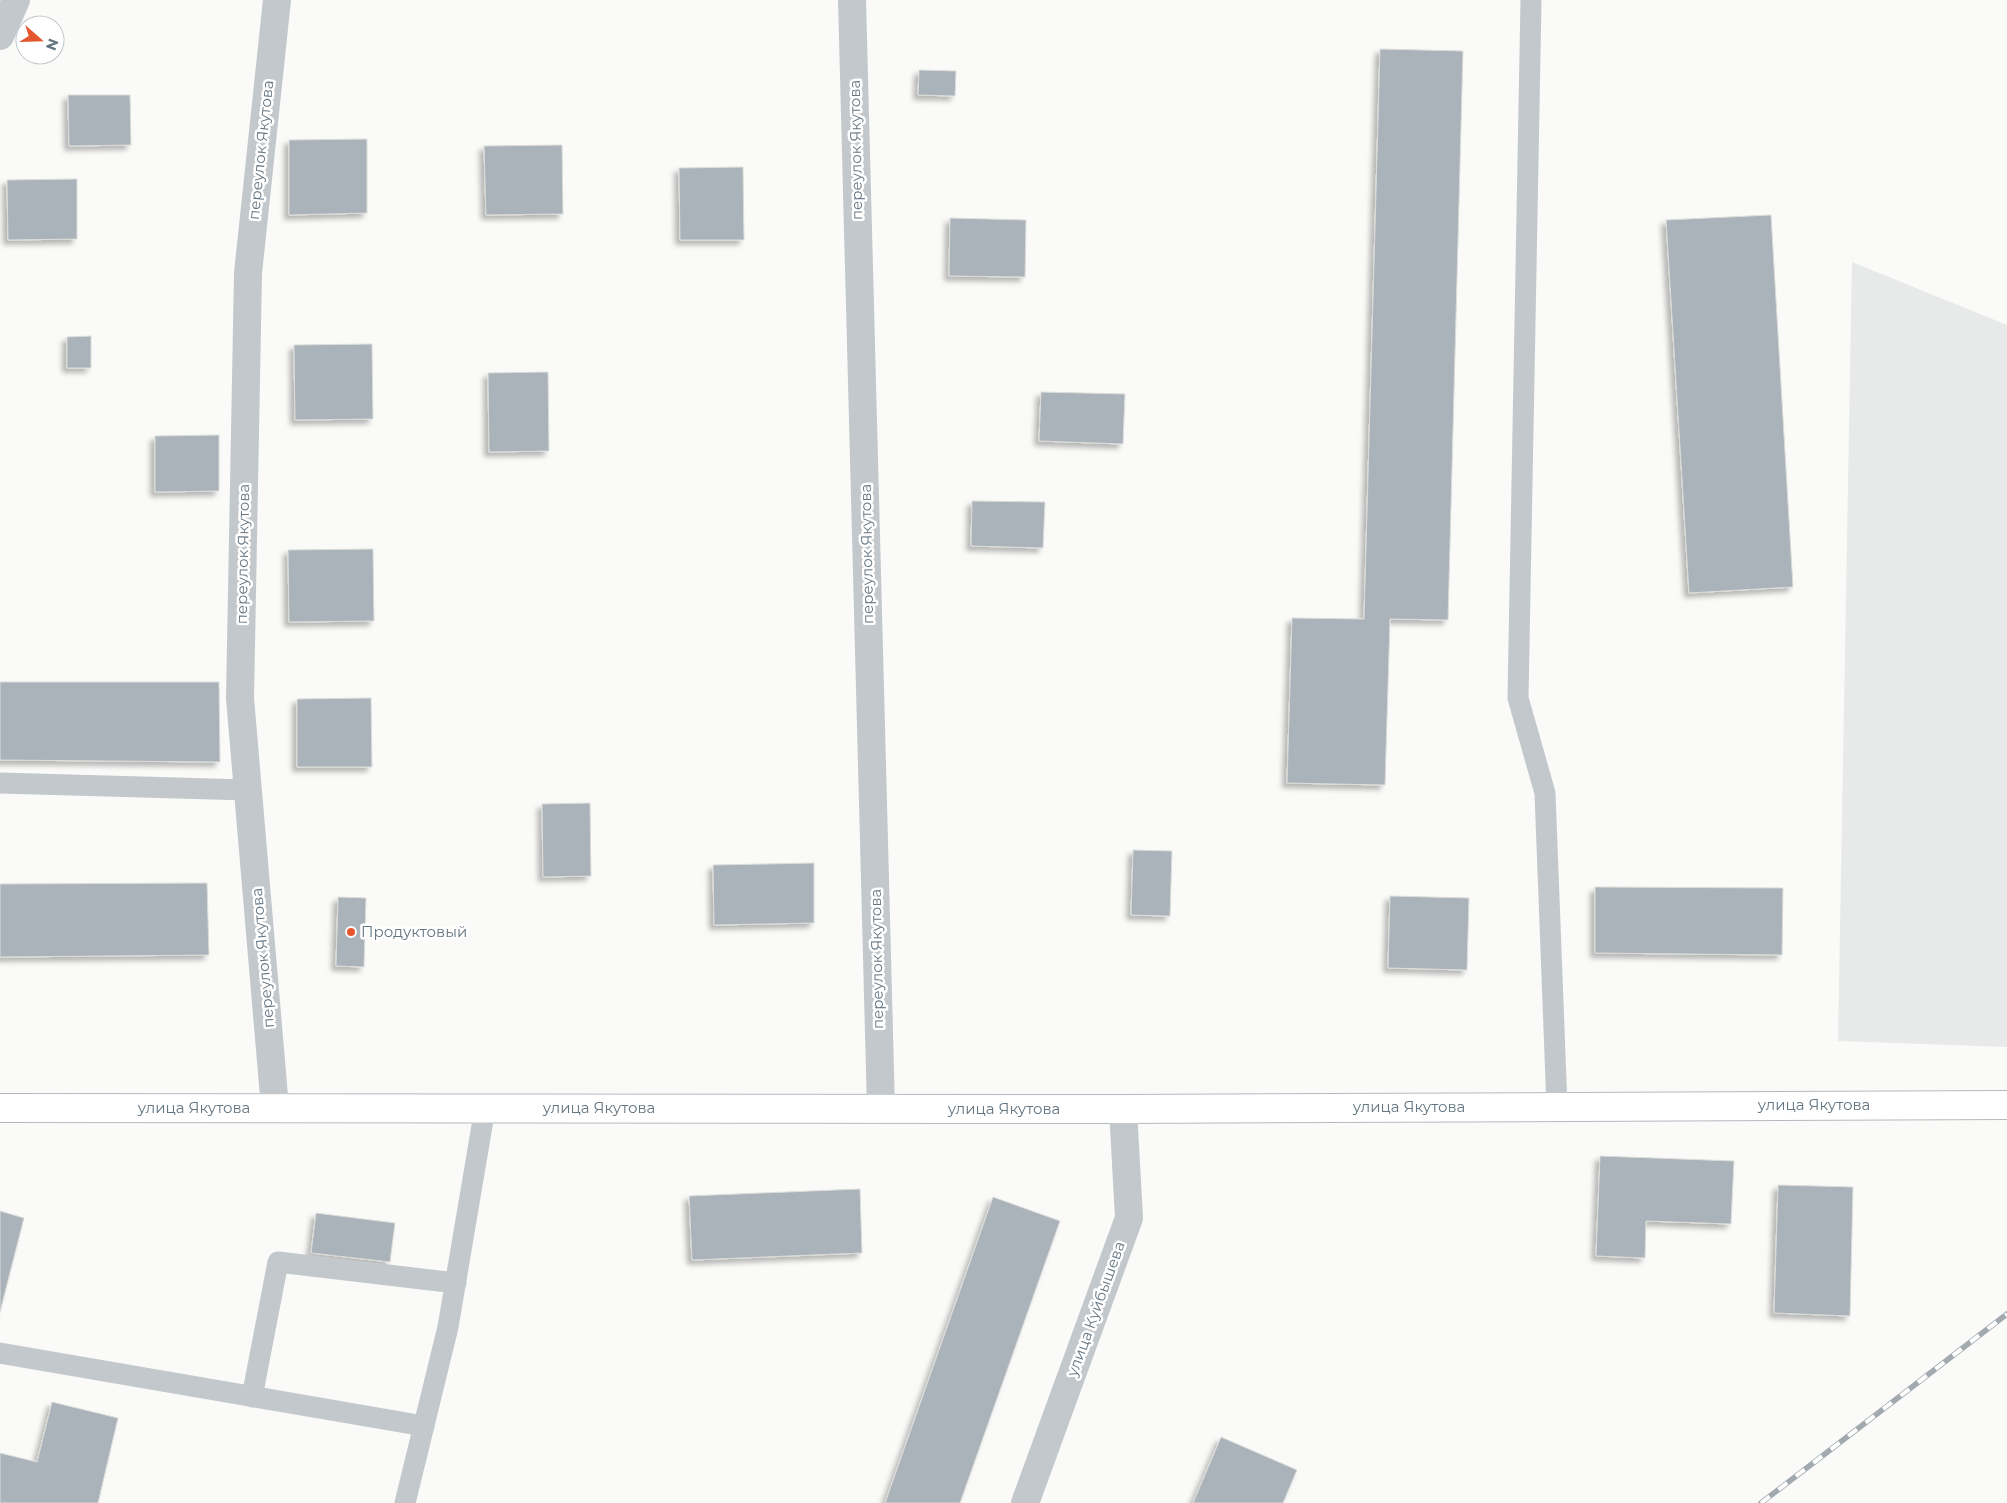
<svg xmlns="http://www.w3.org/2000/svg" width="2007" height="1503" viewBox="0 0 2007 1503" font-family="Montserrat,sans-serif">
  <defs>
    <filter id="shadow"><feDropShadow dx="-4.5" dy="4.5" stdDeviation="2.5" flood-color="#0004"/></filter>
  </defs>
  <rect width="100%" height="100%" fill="#fafaf8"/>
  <polygon fill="#e8e9e9" points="1852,262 2007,325 2007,1047 1838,1041"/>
  <g fill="#aab3b9" stroke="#dcdcda" filter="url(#shadow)">
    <polygon points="1380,49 1463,51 1448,620 1390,619 1385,785 1287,783 1292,618 1364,619"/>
    <polygon points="919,70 956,71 955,96 918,95"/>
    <polygon points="68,95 130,95 131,145 69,146"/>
    <polygon points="367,139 367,213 289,215 289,140"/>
    <polygon points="562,145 563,214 486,215 484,146"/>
    <polygon points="743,167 744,240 680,240 679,168"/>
    <polygon points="77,179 77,239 8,240 7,180"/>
    <polygon points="1771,215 1793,587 1689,593 1666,220"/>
    <polygon points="950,218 1026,220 1025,277 949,276"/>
    <polygon points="91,336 91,368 67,368 67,337"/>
    <polygon points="372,344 373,419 295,420 294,345"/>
    <polygon points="548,372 549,451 489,452 488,373"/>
    <polygon points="1041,392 1125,394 1123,444 1039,441"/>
    <polygon points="219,435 219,491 155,492 155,436"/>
    <polygon points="972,501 1045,502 1043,548 971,546"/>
    <polygon points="373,549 374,621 289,622 288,550"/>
    <polygon points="0,682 219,682 220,762 0,760"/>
    <polygon points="371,698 372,767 297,767 297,699"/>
    <polygon points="590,803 591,876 543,877 542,804"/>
    <polygon points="1133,850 1172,851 1170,916 1131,915"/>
    <polygon points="814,863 814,923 714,925 713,865"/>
    <polygon points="207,883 209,955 0,957 0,884"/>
    <polygon points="1595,887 1783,888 1782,955 1595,953"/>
    <polygon points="1390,896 1469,898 1467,970 1388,968"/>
    <polygon points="338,897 366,898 364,967 336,966"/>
    <polygon points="1600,1156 1734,1161 1731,1224 1646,1221 1645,1258 1596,1256"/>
    <polygon points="1778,1185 1853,1187 1850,1316 1774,1313"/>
    <polygon points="860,1189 862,1253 692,1260 689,1196"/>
    <polygon points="993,1197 1060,1221 960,1503 885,1503"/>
    <polygon points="0,1211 24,1218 0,1312"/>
    <polygon points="316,1213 395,1223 390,1262 311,1253"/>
    <polygon points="52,1402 118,1418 98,1503 0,1503 0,1453 37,1462"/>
    <polygon points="1221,1437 1297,1470 1283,1503 1193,1503"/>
  </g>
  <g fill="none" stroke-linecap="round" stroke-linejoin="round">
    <g stroke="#b3babf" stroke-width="30">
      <polyline id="secondary" points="0,1108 1123,1109 2007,1105"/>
    </g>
    <g stroke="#c3c8cc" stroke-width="21">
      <polyline points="1531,0 1518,698 1545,793 1557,1107"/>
      <polyline points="0,783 248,790"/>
      <polyline points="0,1353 424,1426"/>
      <polyline points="252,1397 278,1262 456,1283"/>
      <polyline points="405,1503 448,1327 485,1108"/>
    </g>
    <g stroke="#c3c8cc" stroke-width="28">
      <polyline points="852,0 881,1109"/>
      <polyline points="0,36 16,0"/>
      <polyline points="275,1108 240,698 248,273 277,0"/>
      <polyline points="1025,1503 1129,1218 1123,1109"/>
    </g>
    <use href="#secondary" stroke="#fff" stroke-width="28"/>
    <g stroke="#a2aab0" stroke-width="5.5">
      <polyline id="rail" points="1761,1503 2007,1314"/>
    </g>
    <use href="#rail" stroke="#fff" stroke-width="4" stroke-dasharray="11" stroke-linecap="butt"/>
  </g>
  <circle fill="#e4572e" stroke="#fff" stroke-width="2" cx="351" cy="932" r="5"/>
  <g text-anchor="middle" stroke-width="5" stroke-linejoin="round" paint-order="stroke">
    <g font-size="15" fill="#657683" stroke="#fff">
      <text transform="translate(261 150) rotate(-84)" y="5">переулок Якутова</text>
      <text transform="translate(856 150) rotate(-91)" y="5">переулок Якутова</text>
      <text transform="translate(243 554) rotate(-89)" y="5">переулок Якутова</text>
      <text transform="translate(867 554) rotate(-91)" y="5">переулок Якутова</text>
      <text transform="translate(263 958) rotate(-95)" y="5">переулок Якутова</text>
      <text transform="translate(877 959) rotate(-91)" y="5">переулок Якутова</text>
      <text x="1814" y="1110">улица Якутова</text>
      <text x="1409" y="1112">улица Якутова</text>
      <text x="194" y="1113">улица Якутова</text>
      <text x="599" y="1113">улица Якутова</text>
      <text x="1004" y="1114">улица Якутова</text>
      <text transform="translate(1096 1309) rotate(-70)" y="5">улица Куйбышева</text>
    </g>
    <g font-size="15" fill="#657683" stroke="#fff" text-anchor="start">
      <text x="361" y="937">Продуктовый</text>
    </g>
  </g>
  <g transform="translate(40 40) rotate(110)"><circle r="24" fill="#ffffff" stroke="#c1c8cd"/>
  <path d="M0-4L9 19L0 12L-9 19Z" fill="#e4572e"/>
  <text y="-8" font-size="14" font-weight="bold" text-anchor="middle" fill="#657683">N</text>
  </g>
</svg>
